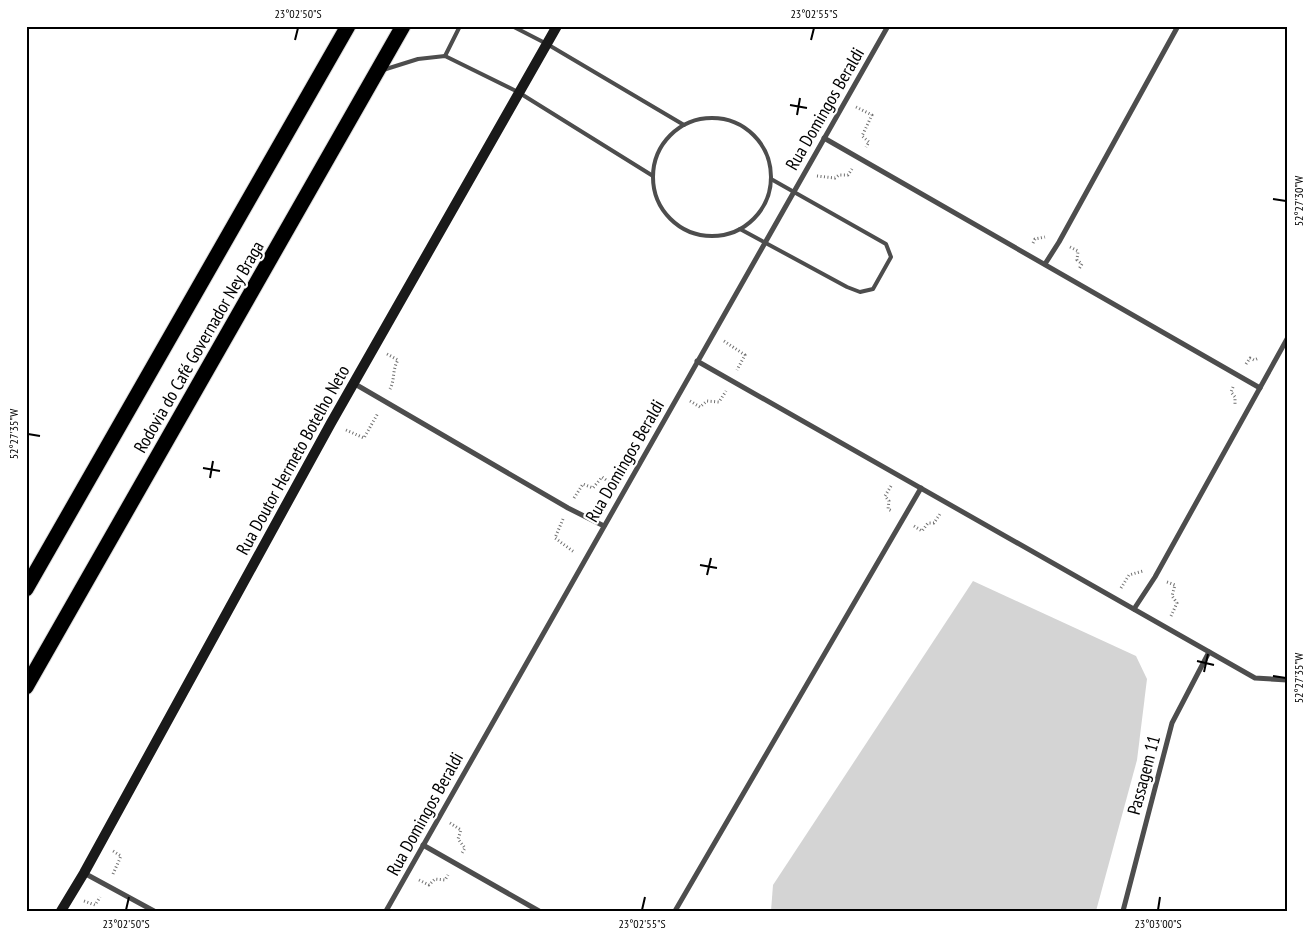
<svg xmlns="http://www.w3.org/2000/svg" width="1313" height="937" viewBox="0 0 1313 937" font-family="'PT Sans Narrow',sans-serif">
  <rect width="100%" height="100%" fill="#fff"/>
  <polygon fill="#d4d4d4" points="973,581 1136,656 1147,679 1137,760 1096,911 771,911 773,885"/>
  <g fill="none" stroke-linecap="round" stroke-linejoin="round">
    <g stroke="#dbdbdb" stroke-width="17">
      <g id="highway">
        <polyline points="26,589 348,26"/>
        <polyline points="26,687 403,26"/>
      </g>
    </g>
    <g stroke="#6f6f6f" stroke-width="3" stroke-dasharray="1 2.5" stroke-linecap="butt">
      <polyline points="856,107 872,115 862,136 869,142 866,147"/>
      <polyline points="817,176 835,178 839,175 848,175 852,169"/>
      <polyline points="1033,243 1035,239 1045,237"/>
      <polyline points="1070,247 1078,251 1077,260 1082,264 1079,269"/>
      <polyline points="724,341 745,355 737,370"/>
      <path d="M387,354L398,360C392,370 395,380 390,389"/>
      <polyline points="1246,364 1250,358 1254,360 1259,358"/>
      <polyline points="1233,387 1231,392 1235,397 1235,404"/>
      <polyline points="690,401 700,407 707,401 719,402 726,391"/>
      <polyline points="346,430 364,438 378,413"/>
      <polyline points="891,486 885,496 889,501 888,509 892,511"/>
      <polyline points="574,498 583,484 593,488 602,477 613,485"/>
      <polyline points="563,519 555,538 574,552"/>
      <polyline points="914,526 922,531 928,523 934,523 940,514"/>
      <polyline points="1167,582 1175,585 1172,596 1177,603 1171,616"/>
      <polyline points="1121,588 1129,575 1143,571"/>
      <polyline points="450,823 461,830 458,839 465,848 462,853"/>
      <polyline points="113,874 121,856 113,851"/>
      <polyline points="419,880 429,885 435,879 445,880 448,875"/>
      <polyline points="84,901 95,905 100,897"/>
    </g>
    <g stroke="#4d4d4d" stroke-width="4">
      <polyline points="512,26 547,44 684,125"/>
      <polyline points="445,56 460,26"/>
      <polyline points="383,70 418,59 445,56 518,92 653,176"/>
      <circle cx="712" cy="177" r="59"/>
      <polyline points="740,229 847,287 860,292 873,289 891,257 886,244 771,179"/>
    </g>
    <g stroke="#4d4d4d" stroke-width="5">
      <polyline points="824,138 1260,388"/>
      <polyline points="1045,264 1059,242 1178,26"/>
      <polyline points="697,361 1255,678 1287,680"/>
      <polyline points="355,384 568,508 604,526"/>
      <polyline points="1134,609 1155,577 1287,339"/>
      <polyline points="423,845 539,911"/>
      <polyline points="84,873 154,911"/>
      <polyline points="386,911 888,26"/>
      <polyline points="675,911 921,488"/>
      <polyline points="1123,911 1172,723 1209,652"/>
    </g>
    <polyline stroke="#1a1a1a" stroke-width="10" points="61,911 84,873 331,423 557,26"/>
    <use href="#highway" stroke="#000" stroke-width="15"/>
  </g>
  <path fill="none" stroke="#000" stroke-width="2" d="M295,40L298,28M811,40L814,28M790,105L807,108M797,115L800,98M1273,199L1286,201M28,434L40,436M203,468L220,471M210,478L213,461M700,565L717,568M707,575L711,558M1197,661L1214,665M1204,672L1208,654M1273,676L1286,678M126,910L129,897M642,910L645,897M1158,910L1160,897"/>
  <g text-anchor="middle" stroke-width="4.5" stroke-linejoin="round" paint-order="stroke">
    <g font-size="18" fill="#000" stroke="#fff">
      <text transform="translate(825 109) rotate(-60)" y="6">Rua Domingos Beraldi</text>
      <text transform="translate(199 347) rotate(-60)" y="6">Rodovia do Café Governador Ney Braga</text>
      <text transform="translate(293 460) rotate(-61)" y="6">Rua Doutor Hermeto Botelho Neto</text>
      <text transform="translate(625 461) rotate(-60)" y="6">Rua Domingos Beraldi</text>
      <text transform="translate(1144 775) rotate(-75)" y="6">Passagem 11</text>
      <text transform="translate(425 814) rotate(-61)" y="6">Rua Domingos Beraldi</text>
    </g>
  </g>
  <rect width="1313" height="937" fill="none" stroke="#ffffff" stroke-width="55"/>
  <rect x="28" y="28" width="1258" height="882" fill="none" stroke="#000" stroke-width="2"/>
  <g font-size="12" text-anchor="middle" fill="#000">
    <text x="298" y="18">23°02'50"S</text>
    <text x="814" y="18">23°02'55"S</text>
    <text transform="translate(1299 201) rotate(-90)" y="4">52°27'30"W</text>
    <text transform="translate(14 434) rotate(-90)" y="4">52°27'35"W</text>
    <text transform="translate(1299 678) rotate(-90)" y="4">52°27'35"W</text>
    <text x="126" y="928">23°02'50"S</text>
    <text x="642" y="928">23°02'55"S</text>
    <text x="1158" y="928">23°03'00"S</text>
  </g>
</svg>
